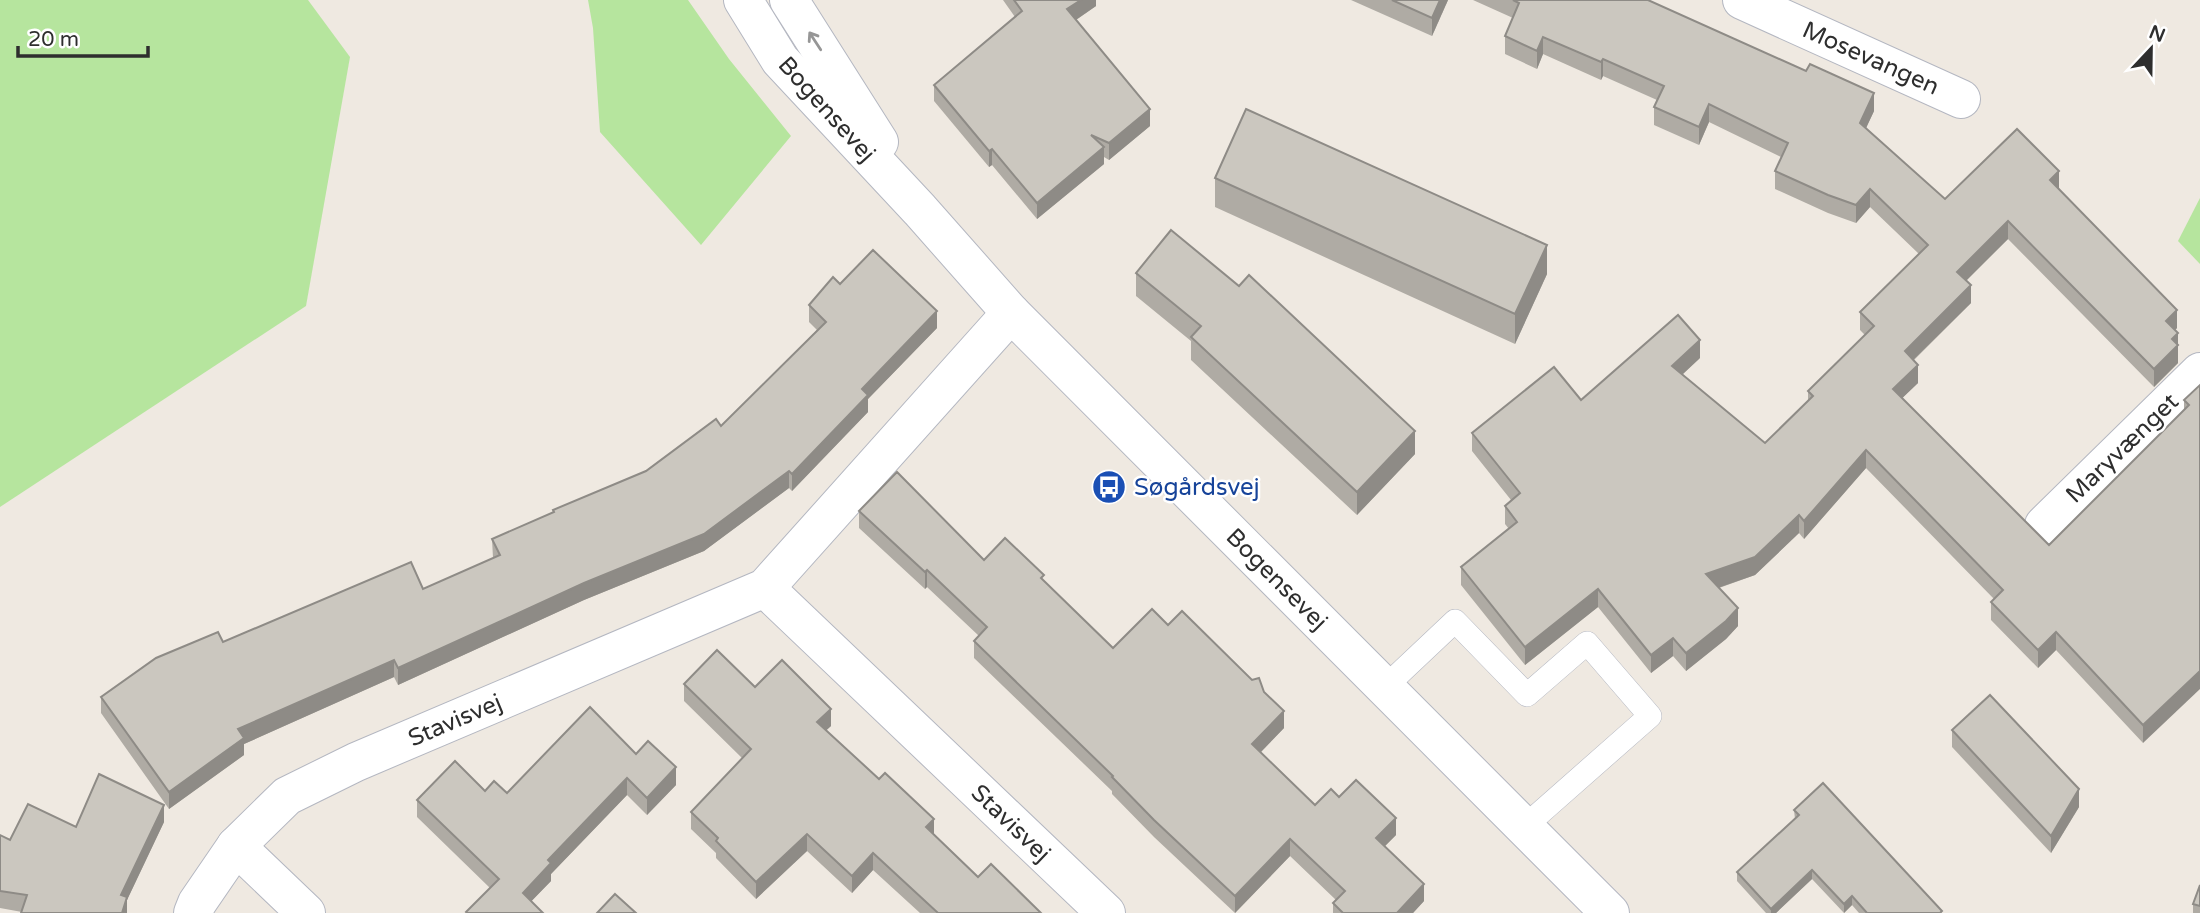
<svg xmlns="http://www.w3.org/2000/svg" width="2200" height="913" viewBox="0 0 2200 913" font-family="'Varela Round',sans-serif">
  <rect width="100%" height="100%" fill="#efe9e1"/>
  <g fill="#b6e59e">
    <polygon points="0,0 308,0 350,57 306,306 0,507"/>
    <polygon points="588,0 688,0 729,59 791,136 701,245 600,132 593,28"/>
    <polygon points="2200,198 2200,264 2178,241"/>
  </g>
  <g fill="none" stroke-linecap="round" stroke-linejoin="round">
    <g stroke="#b4b7c1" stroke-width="24">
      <polyline id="service" points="1385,687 1455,621 1527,695 1587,643 1650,716 1524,827"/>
    </g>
    <g stroke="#b4b7c1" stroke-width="40">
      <g id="minor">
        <polyline points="1742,0 1961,99"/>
        <polyline points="2044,525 2200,372"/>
        <polyline points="765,588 1106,913"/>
        <polyline points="236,846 306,913"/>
        <polyline points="193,913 197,903 236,846 287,796 356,762 765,588 1011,313"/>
      </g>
    </g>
    <g stroke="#b4b7c1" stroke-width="40">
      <g id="tertiary">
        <polyline points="743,0 780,60 920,210 1011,313 1610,913"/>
        <polyline points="789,0 879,142"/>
      </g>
    </g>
    <use href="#service" stroke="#fff" stroke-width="23"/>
    <use href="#minor" stroke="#fff" stroke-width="38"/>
    <use href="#tertiary" stroke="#fff" stroke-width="38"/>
  </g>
  <g fill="#afaba4">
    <polygon points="1003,0 1096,0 1096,6 1076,20 1150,126 1109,160 1104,157 1104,164 1037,219 992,165 989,167 934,101 934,85 1015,17"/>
    <polygon points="1351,0 1448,0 1432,36"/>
    <polygon points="1473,0 1648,0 1874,111 1866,128 1945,199 2059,190 2177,328 2175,330 2178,333 2178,363 2154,387 2008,239 1966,280 1971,303 1914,360 1918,383 1902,398 2049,545 2184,410 2184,400 2200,385 2143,743 2056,650 2038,668 1991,620 1991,602 1994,599 1866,468 1804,539 1799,533 1755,575 1719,588 1738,626 1726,639 1686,671 1673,656 1651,673 1598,607 1525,665 1461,585 1461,567 1509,529 1505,524 1505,506 1511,500 1472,451 1472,433 1581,400 1700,358 1682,375 1765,443 1808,401 1808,391 1865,335 1860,330 1860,312 1919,254 1870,207 1856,223 1828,213 1775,189 1775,171 1781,157 1709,122 1699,145 1654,125 1654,107 1657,100 1603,76 1601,80 1543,54 1537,69 1505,54 1505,36 1513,18"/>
    <polygon points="1215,178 1547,274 1515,344 1215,207"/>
    <polygon points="1136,273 1239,286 1415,454 1357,515 1191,360 1191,341 1136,296"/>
    <polygon points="840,284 937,328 868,399 868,412 792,491 789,488 704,551 584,600 398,685 394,677 244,744 244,755 169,809 101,713 101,697 423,589 493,558 492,539 553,513 553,510 646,471 721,426 817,330 809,322 809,305"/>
    <polygon points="859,511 984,560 1044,581 1113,648 1168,625 1264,692 1284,728 1261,752 1315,805 1339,797 1396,835 1385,846 1424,901 1413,913 1333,913 1333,903 1336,900 1290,856 1235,913 1154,837 1112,794 1112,791 974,658 974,641 979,636 927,587 925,589 859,528"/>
    <polygon points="684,684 755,687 831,726 826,730 978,877 1041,913 920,913 873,870 852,893 807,851 756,899 716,858 716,853 691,829 691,812 742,758 684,701"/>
    <polygon points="1952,730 2079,807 2051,853 1952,747"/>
    <polygon points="636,754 676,785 647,815 627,795 551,874 551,881 531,901 543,913 466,913 490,888 417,817 417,800 485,791 507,793"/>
    <polygon points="1794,810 1942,913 1859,913 1852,905 1844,913 1812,879 1776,913 1766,913 1737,881 1737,872 1795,819"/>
    <polygon points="164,822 127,900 127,913 22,912 0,908 0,835 10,840 76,827"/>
    <polygon points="2200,885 2200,913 2193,913 2193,904"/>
  </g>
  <g fill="#8e8b86">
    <polygon points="1081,0 1096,0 1096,6 1067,26 1067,9"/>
    <polygon points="1440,0 1448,0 1432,36 1432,18"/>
    <polygon points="1543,37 1543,54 1537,69 1537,51"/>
    <polygon points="1603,59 1603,76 1601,80 1601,62"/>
    <polygon points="1874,93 1874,111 1860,141 1860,123"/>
    <polygon points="1709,104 1709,122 1699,145 1699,127"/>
    <polygon points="1150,109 1150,126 1109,160 1109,143"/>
    <polygon points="1104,147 1104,164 1037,219 1037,203"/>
    <polygon points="992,149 992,165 989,167 989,151"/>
    <polygon points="2059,171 2059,189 2050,180"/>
    <polygon points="1870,189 1870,207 1856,223 1856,205"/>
    <polygon points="2008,221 2008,239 1957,290 1957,272"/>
    <polygon points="1547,245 1547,274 1515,344 1515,314"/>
    <polygon points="1971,285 1971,303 1905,368 1905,351"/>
    <polygon points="2177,310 2177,328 2166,339 2166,321"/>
    <polygon points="937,311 937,328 868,399 868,412 792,491 792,474 862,389"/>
    <polygon points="2178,333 2178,363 2154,387 2154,369 2172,339"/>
    <polygon points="1700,340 1700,358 1672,384 1672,366"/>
    <polygon points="1918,365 1918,383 1893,407 1893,389"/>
    <polygon points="1415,431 1415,454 1357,515 1357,492"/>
    <polygon points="1866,450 1866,468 1804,539 1804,521"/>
    <polygon points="789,471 789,488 704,551 584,600 398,685 398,668"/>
    <polygon points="1799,515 1799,533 1755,575 1706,592 1706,574"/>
    <polygon points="927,570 927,587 925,589 925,572"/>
    <polygon points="1598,589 1598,607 1525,665 1525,647"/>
    <polygon points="1738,608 1738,626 1726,639 1686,671 1686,653"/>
    <polygon points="2056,632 2056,650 2038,668 2038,650"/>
    <polygon points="1673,638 1673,656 1651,673 1651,655"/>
    <polygon points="394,660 394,677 244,744 244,755 169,809 169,792 238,729"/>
    <polygon points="2200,671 2200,689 2143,743 2143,725"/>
    <polygon points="831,709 831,726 817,739 817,722"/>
    <polygon points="1284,711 1284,728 1252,761 1252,744"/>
    <polygon points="676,767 676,785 647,815 647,798"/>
    <polygon points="627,778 627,795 551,874 551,881 523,910 523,893 548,860"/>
    <polygon points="2079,789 2079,807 2051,853 2051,836"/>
    <polygon points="164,805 164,822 127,900 127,913 122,913 121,895"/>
    <polygon points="1396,818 1396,835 1376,855 1376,838"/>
    <polygon points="934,819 934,836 926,827"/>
    <polygon points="807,834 807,851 756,899 756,882"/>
    <polygon points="1290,839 1290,856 1235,913 1235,896"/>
    <polygon points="873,853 873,870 852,893 852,876"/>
    <polygon points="1812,870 1812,879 1776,913 1771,913 1771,909"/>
    <polygon points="1424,884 1424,901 1413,913 1397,913"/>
    <polygon points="1852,896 1852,905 1844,913 1844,904"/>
  </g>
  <g fill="#cbc7bf" stroke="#8e8b86" stroke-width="2">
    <polygon points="1014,0 1081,0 1067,9 1150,109 1109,143 1091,135 1104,147 1037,203 992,149 989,151 934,85 1022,11"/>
    <polygon points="1392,0 1440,0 1432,18"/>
    <polygon points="1513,0 1648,0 1806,71 1810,64 1874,93 1860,123 1945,199 2017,129 2059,171 2050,180 2177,310 2166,321 2178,333 2172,339 2178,345 2154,369 2008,221 1957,272 1971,285 1905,351 1918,365 1893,389 2049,545 2189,405 2184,400 2200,385 2200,671 2143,725 2056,632 2038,650 1991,602 2003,590 1866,450 1804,521 1799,515 1755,557 1706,574 1738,608 1726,621 1686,653 1673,638 1651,655 1598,589 1525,647 1461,567 1517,522 1505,506 1520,493 1472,433 1554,367 1581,400 1678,315 1700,340 1672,366 1765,443 1813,396 1808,391 1874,326 1860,312 1928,245 1870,189 1856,205 1828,195 1775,171 1788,143 1709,104 1699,127 1654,107 1664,86 1603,59 1601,62 1543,37 1537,51 1505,36 1519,3"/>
    <polygon points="1246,109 1547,245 1515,314 1215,178"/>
    <polygon points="1171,230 1239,286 1249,275 1415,431 1357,492 1191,337 1201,326 1136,273"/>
    <polygon points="873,250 937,311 862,389 868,395 792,474 789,471 704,534 584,583 398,668 394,660 238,729 244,738 169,792 101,697 156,658 218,632 223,642 411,562 423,589 500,555 492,539 554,512 553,510 646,471 716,419 721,426 826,322 809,305 833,277 840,284"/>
    <polygon points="897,472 984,560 1005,538 1044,575 1041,578 1113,648 1152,609 1168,625 1182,611 1252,680 1259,678 1264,692 1284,711 1252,744 1315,805 1331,789 1339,797 1356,780 1396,818 1376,838 1424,884 1397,913 1343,913 1333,903 1345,891 1290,839 1235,896 1154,820 1112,777 1113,776 974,641 987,627 927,570 925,572 859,511"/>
    <polygon points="717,650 755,687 782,660 831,709 817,722 879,779 885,773 934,819 926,827 978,877 991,864 1041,913 938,913 873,853 852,876 807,834 756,882 716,841 718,838 691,812 751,749 684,684"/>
    <polygon points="1990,695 2079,789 2051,836 1952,730"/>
    <polygon points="590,707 636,754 648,741 676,767 647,798 627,778 548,860 551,863 523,893 543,913 467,913 466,912 499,879 417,800 455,761 485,791 494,781 507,793"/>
    <polygon points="99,774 164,805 121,895 127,897 122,913 21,913 27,895 0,891 0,835 10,840 28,804 76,827"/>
    <polygon points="1823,783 1942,911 1940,913 1867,913 1852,896 1844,904 1812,870 1771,909 1737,872 1799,815 1794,810"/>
    <polygon points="2200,885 2200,906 2193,904"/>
    <polygon points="615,894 636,913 597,913"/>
  </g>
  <defs><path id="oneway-shaft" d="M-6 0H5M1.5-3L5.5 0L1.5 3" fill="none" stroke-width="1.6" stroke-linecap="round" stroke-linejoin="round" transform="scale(1.75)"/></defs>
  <use stroke="#969696" href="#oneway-shaft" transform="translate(815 41) rotate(-123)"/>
  <defs>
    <g id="bus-disc" transform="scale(1.75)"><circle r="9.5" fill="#1a4fb4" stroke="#fff"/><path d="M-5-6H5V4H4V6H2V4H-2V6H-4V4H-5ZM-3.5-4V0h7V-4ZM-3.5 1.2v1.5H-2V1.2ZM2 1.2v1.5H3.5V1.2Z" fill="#fff"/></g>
  </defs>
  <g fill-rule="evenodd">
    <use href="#bus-disc" x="1109" y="487"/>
  </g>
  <g text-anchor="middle" stroke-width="5" stroke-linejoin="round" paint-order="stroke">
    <g font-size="24" fill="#2e2e2e" stroke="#fff">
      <text transform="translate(1871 58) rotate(24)" y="8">Mosevangen</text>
      <text transform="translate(827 109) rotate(48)" y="8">Bogensevej</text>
      <text transform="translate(2122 448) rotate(-44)" y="8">Maryvænget</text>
      <text transform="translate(1277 579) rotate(45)" y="8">Bogensevej</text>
      <text transform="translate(455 720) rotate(-23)" y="8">Stavisvej</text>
      <text transform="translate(1011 823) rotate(44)" y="8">Stavisvej</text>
    </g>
    <g font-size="24" fill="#164399" stroke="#fff" text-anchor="start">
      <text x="1134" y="495">Søgårdsvej</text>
    </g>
  </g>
  <g transform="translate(2151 49) rotate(22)" stroke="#ffffff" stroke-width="5" paint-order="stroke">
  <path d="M0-5L12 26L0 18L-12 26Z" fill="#2e2e2e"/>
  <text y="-10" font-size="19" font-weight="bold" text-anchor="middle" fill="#2e2e2e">N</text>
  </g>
  <path d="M18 46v10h130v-10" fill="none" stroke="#2e2e2e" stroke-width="3.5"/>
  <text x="28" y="46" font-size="21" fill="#2e2e2e" stroke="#ffffff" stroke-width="5" paint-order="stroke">20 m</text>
</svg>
